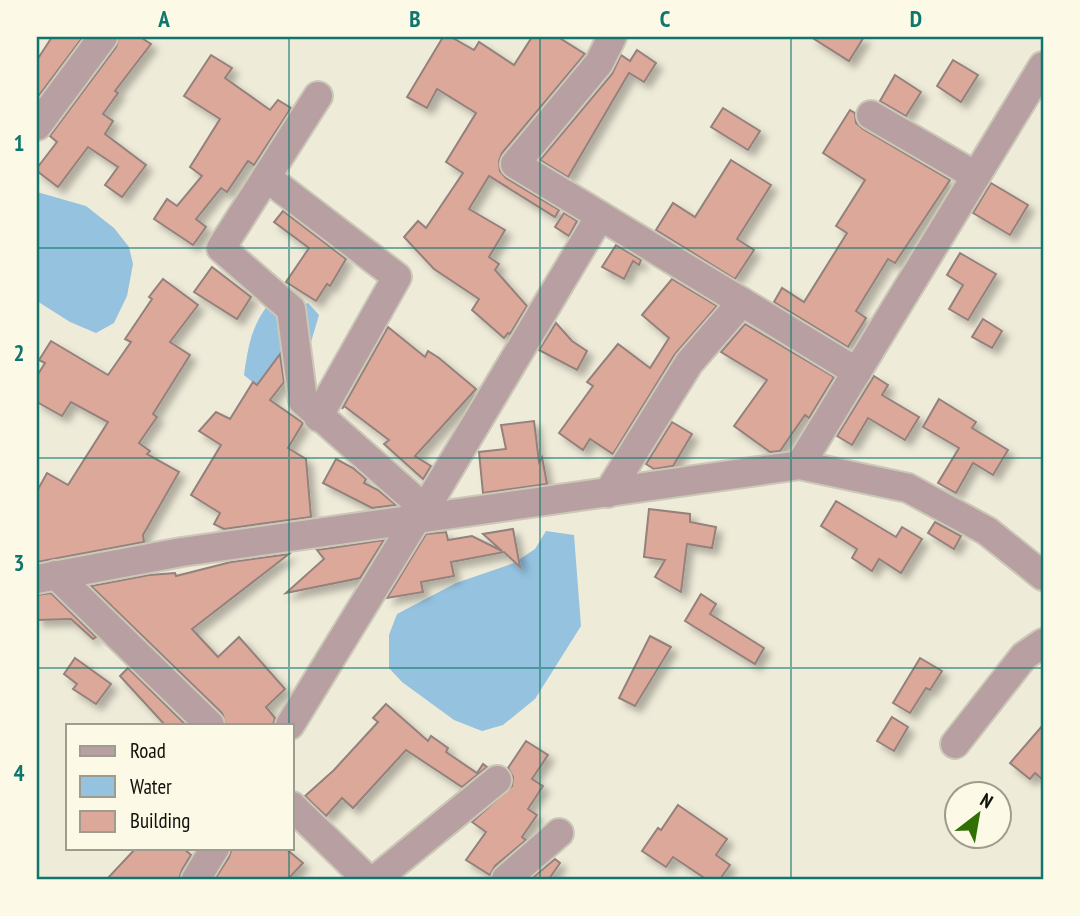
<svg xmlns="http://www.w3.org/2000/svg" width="1080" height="916" viewBox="0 0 1080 916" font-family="'PT Sans Narrow',sans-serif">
  <defs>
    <filter id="shadow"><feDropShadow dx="6" dy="6" stdDeviation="3.5" flood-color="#0004"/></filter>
  </defs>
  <rect width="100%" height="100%" fill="#efebd9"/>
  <g fill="#94c2df">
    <polygon points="37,192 86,206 114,228 129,247 133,264 127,296 114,323 96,333 70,322 37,301"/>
    <path d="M275,296L291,309L308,303L319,315L306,359L279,379L258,387L244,375C249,341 252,323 275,296Z"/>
    <polygon points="546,531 574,535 581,626 535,699 503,725 482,731 454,720 402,682 389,668 389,635 397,614 456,583 514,563 535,549"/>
  </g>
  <g fill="#dba89a" stroke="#94817c" stroke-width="2" filter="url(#shadow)">
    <polygon points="52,37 82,38 37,98 37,60"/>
    <polygon points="119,37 140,37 151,44 115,91 118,93 103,114 113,121 105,134 146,165 122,197 105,185 118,167 88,147 58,187 37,171 37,168 57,142 50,136 116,47"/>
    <polygon points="443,37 451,37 474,50 479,42 514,65 532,37 558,37 585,54 502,153 499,161 500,171 506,178 559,210 555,217 489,176 469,209 505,230 489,257 499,264 495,270 527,306 510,334 508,333 504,338 472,310 479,299 434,269 404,237 418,221 426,228 463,173 446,162 476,113 437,89 427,108 407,97"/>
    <polygon points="811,37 864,37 849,61"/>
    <polygon points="637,50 656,63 644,82 629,73 568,177 540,160 612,74 621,55 630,61"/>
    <polygon points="211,55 232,68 225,78 270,110 278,100 291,108 254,165 248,161 227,192 221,188 196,219 206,227 193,245 154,219 167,199 177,206 202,176 190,167 220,119 184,96"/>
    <polygon points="953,60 978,75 961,102 937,86"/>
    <polygon points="895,75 921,92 906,116 880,101"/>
    <polygon points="723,108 760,131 748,150 711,127"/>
    <polygon points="850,110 855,113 856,123 863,129 950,180 895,263 888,259 856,311 866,318 848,347 774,302 782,288 804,302 847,233 836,226 865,180 823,153"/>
    <polygon points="731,160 771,185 737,239 754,250 735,279 656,230 673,203 695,217"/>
    <polygon points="991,183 1028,205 1010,235 973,213"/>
    <polygon points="283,211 346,259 330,286 327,284 316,301 286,282 309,248 274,222"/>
    <polygon points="564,213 577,221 569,236 555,227"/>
    <polygon points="616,245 641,260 639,265 633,261 624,279 602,267"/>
    <polygon points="960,253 996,274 968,320 949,309 963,285 947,275"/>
    <polygon points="212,267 251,297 237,319 194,292"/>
    <polygon points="163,279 198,305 170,342 190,355 153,414 157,417 139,443 150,451 147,454 179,472 143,535 144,542 37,562 37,491 47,473 68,485 108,422 71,402 62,416 37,402 37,376 45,363 39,360 51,341 108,375 131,342 125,339 152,299 149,297"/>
    <polygon points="672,279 717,306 675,354 613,454 590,439 583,450 559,433 593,386 587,382 618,344 650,368 669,338 642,315"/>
    <polygon points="983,319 1002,331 992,348 972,337"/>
    <polygon points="556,323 572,341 587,351 577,370 539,350"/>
    <polygon points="745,324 834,377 809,418 805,415 780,451 770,452 734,426 767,380 721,352"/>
    <polygon points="388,327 425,357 428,351 439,358 476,389 415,456 431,466 423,479 384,444 389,440 344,406 342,409"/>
    <polygon points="280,354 284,382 270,400 303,423 288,448 306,459 311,517 224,529 214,524 220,513 191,495 221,445 199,431 216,412 230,419 253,382 257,385"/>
    <polygon points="874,376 888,385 882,395 919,417 905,440 868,418 852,445 837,436"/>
    <polygon points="939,399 976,422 972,428 1008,450 993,475 973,463 956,493 938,483 959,448 923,427"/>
    <polygon points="534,421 539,462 542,457 547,484 483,493 479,452 506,449 501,425"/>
    <polygon points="672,422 692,434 673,466 654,469 646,464"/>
    <polygon points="336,459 353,468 366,479 364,483 378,490 396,505 372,508 323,483"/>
    <polygon points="836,501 896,537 902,527 922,539 901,573 879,559 872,571 852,558 857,549 821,526"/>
    <polygon points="649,509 690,514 690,522 716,527 712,548 687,544 681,592 655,577 665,560 644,557"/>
    <polygon points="935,522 961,536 954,549 928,533"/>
    <polygon points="513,529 520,567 504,552 451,562 454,576 421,582 423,592 387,598 426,534 446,532 448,540 472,536 502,551 483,534"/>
    <polygon points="384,540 360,578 286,593 324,559 317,550"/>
    <polygon points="289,554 192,629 218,657 239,637 285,689 266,707 275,718 273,725 226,725 222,713 91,586 149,575 175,573 176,576 231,562"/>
    <polygon points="51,593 96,637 93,639 71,619 37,620 37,595"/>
    <polygon points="701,594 716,604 710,614 764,648 755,664 685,621"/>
    <polygon points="650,636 671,647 635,706 619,698"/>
    <polygon points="75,658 111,684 96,704 73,689 77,684 64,674"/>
    <polygon points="920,658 942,671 930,690 926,688 910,713 893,703"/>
    <polygon points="128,668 186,725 165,725 120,676"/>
    <polygon points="386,704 428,741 431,736 448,748 446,752 477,773 483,764 487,767 462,787 406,750 353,808 342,798 326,816 305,796 334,770 378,722 373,718"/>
    <polygon points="892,717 908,727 894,751 877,741"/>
    <polygon points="1043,725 1043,780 1035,773 1030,779 1010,763"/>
    <polygon points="526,741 548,755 532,779 543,786 528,809 537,815 522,837 526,840 495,866 490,875 466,860 486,832 472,822 512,786 513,777 508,768"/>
    <polygon points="678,805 727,839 716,855 730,865 720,879 706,879 673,857 666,867 642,851 658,828 661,830"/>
    <polygon points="136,848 183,848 191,855 182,870 179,879 107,879"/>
    <polygon points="232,848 285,848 303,863 288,879 215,879 229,857"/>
    <polygon points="555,859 560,863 549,879 531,879"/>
  </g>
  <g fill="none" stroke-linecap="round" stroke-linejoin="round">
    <g stroke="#cbc8b8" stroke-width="32">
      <g id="minor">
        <polyline points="612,37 599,63 515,164 857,372"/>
        <polyline points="318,96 221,248 291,309 303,401 425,509"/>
        <polyline points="871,115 976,176"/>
        <polyline points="37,126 103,37"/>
        <polyline points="266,177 397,277 318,417"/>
        <polyline points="800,465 1043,66"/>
        <polyline points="608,493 689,363 742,302"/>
        <polyline points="56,575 210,725"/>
        <polyline points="37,579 182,552 800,465 908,488 987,531 1043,576"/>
        <polyline points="290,725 415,521 425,509 600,216"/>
        <polyline points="955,744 1024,656 1043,643"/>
        <polyline points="292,806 367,879"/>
        <polyline points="196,879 215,848"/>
        <polyline points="376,879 497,780"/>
        <polyline points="506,879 559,833"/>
      </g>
    </g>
    <use href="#minor" stroke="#b89fa2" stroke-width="28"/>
  </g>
  <path fill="none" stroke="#0f766e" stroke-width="2" stroke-opacity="0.55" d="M289,37V725M540,37V879M791,37V879M37,248H1043M37,458H1043M37,668H1043M289,848V879"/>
  <rect width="1080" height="916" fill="none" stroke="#fcf9e6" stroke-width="77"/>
  <rect x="66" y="724" width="228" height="126" fill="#fcf9e6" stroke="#9e9c8e" stroke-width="2"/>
  <rect x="80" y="746" width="35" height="10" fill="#b89fa2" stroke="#9e9c8e" stroke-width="2"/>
  <text x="130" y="758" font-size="21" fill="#11100a">Road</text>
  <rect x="80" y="776" width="35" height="21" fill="#94c2df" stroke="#9e9c8e" stroke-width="2"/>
  <text x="130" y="794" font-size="21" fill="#11100a">Water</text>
  <rect x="80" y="811" width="35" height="21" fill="#dba89a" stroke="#9e9c8e" stroke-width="2"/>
  <text x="130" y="828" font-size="21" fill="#11100a">Building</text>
  <g transform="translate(978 815) rotate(31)"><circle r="33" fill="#fcf9e6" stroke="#9e9c8e" stroke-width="2"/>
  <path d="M0-5L12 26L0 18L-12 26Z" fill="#306f04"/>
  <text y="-10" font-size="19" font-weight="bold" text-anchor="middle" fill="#11100a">N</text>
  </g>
  <rect x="38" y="38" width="1004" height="840" fill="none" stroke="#0f766e" stroke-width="2.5"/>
  <g font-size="23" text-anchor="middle" font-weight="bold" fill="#0f766e">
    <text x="164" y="27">A</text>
    <text x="415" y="27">B</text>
    <text x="665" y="27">C</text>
    <text x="916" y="27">D</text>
    <text x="19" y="151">1</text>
    <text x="19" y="361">2</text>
    <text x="19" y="571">3</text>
    <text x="19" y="781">4</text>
  </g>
</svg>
